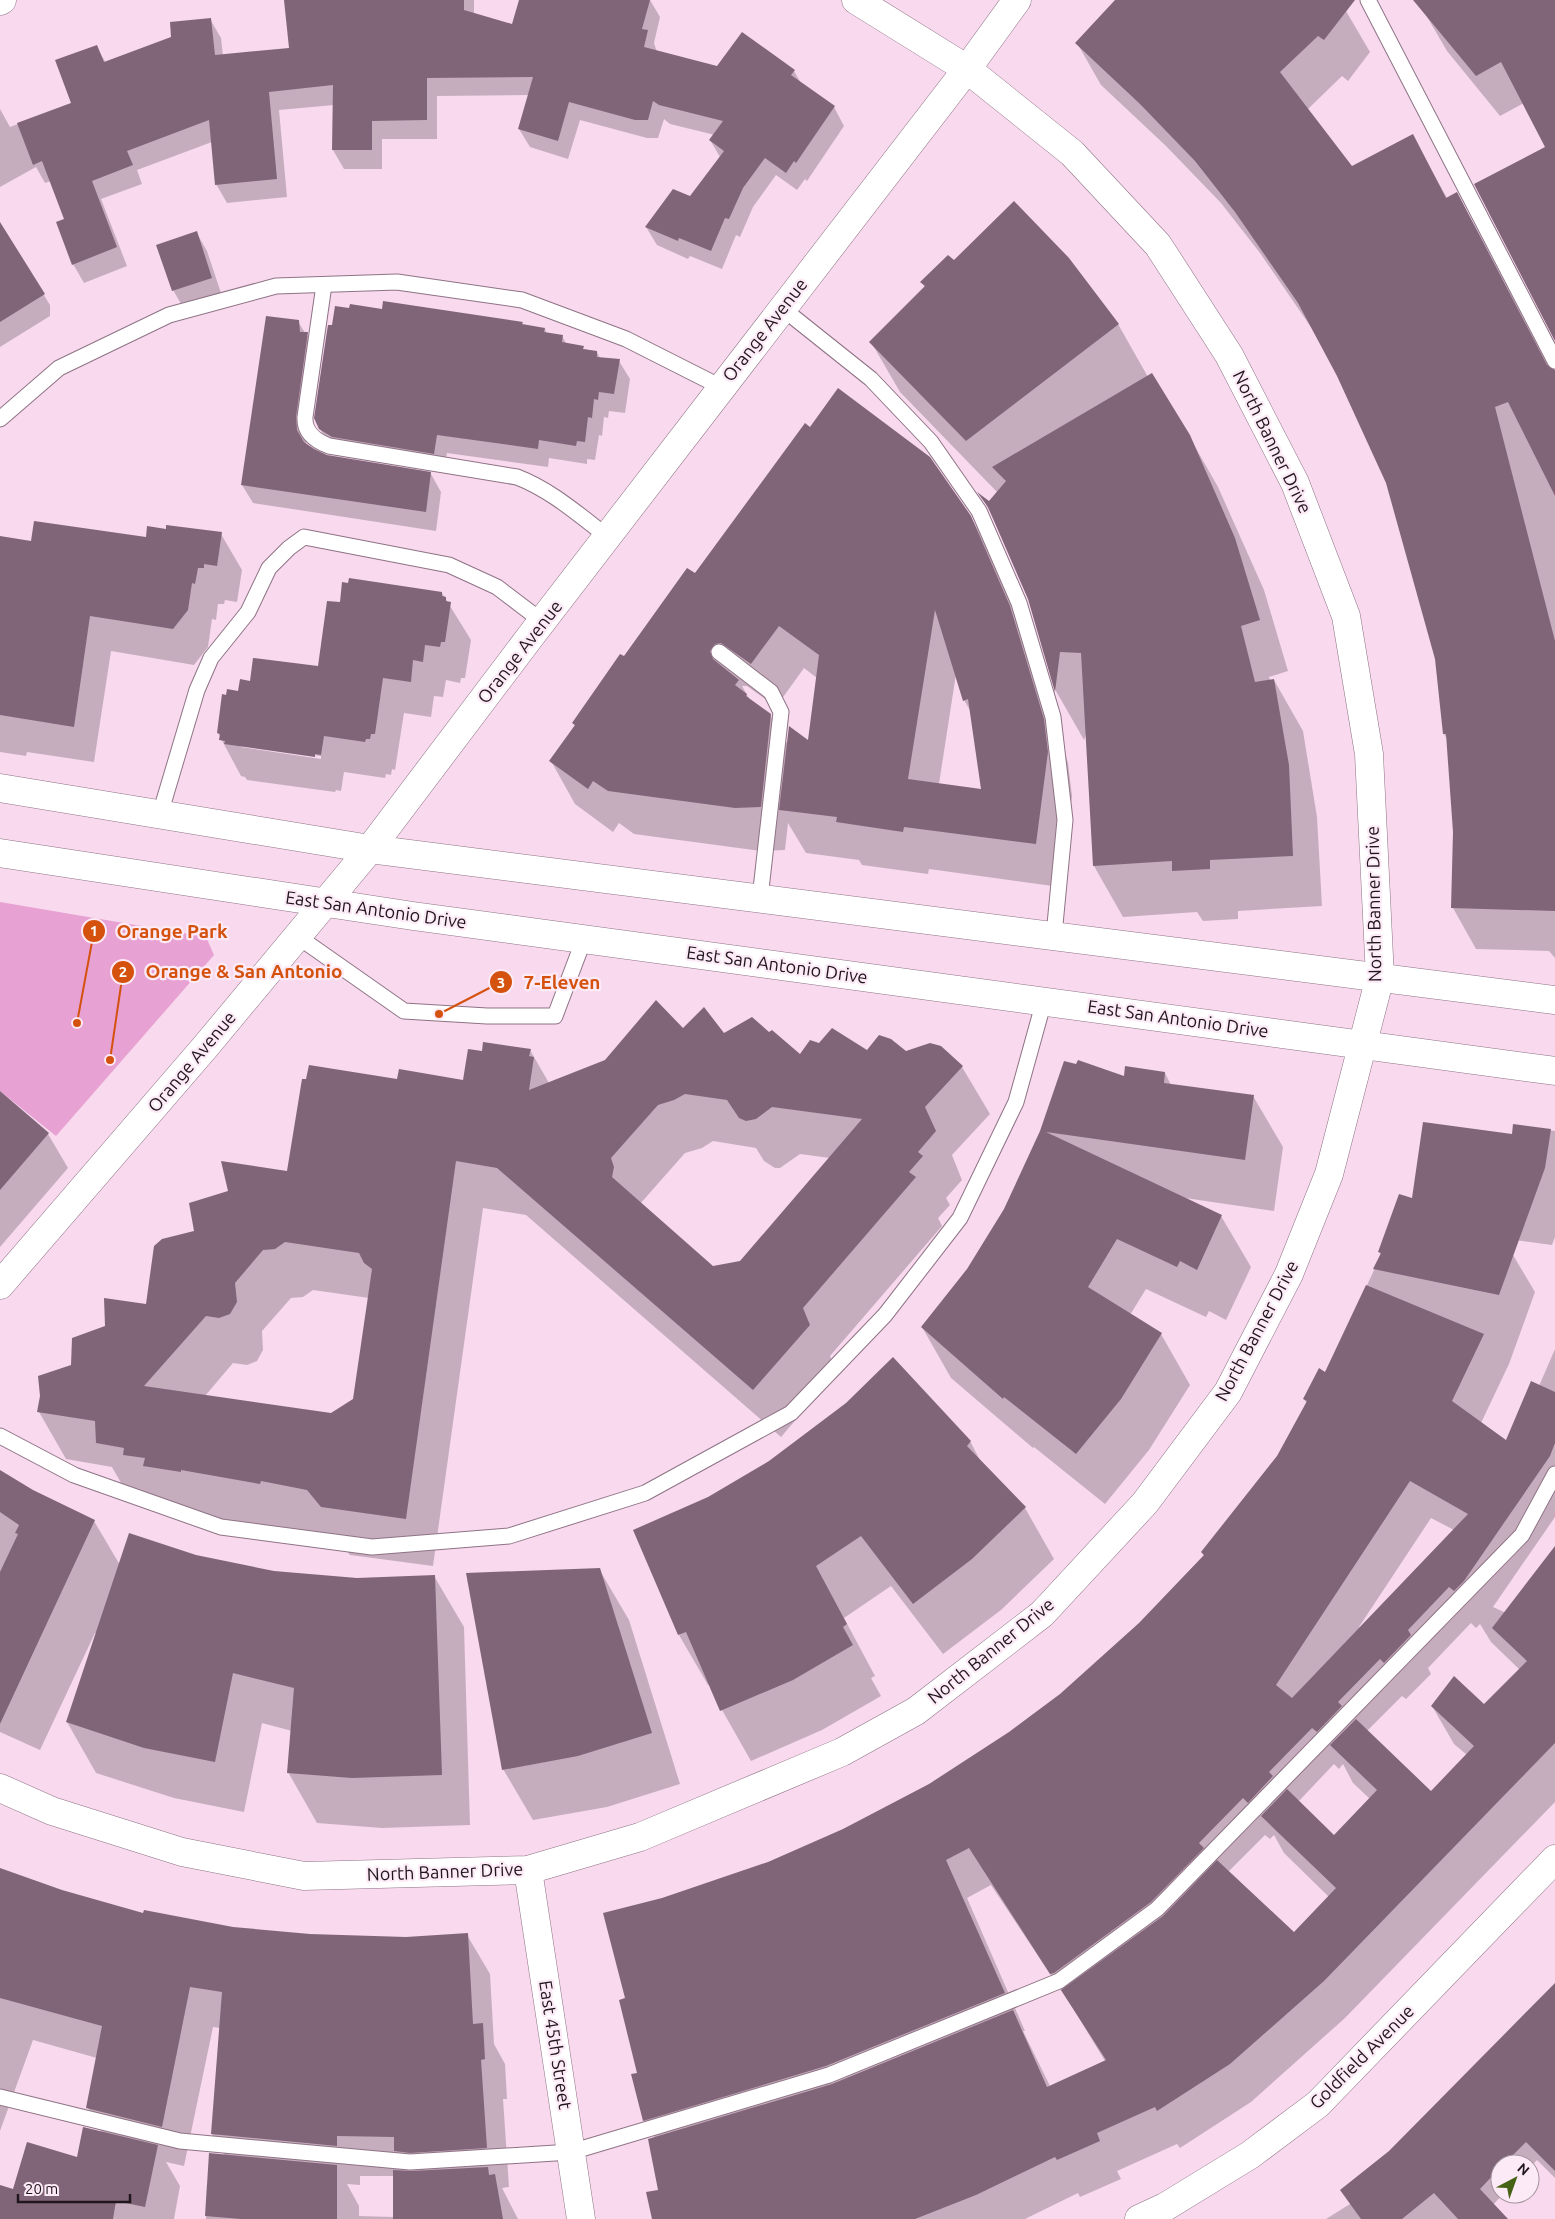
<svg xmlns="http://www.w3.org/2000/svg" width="1555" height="2219" viewBox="0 0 1555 2219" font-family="Ubuntu,sans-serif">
  <rect width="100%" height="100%" fill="#f8d9ee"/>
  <polygon fill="#e7a1d2" points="0,902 206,937 214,955 56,1136 0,1091"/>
  <g fill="#0003" fill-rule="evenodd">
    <polygon points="286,0 474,0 474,14 513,25 520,0 650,0 660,17 654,43 657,52 717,68 794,71 802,85 834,107 844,126 807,181 805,179 797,190 776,175 753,207 740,237 736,235 722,269 690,256 688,259 657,245 646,227 691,198 720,157 710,140 715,135 670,124 664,119 658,138 647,138 580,120 568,159 530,147 519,129 529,95 437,96 437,139 382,139 382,169 344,169 333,150 334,105 279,110 287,197 227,203 216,184 212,142 137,170 142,184 101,199 127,266 84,283 73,264 66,220 51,181 45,183 36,167 0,187 0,109 10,127 72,103 96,46 106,63 173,38 210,19 221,38 223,56 291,49"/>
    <polygon points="1117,0 1331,0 1346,11 1370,52 1348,81 1342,76 1307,110 1352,167 1412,135 1447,198 1456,194 1480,235 1555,379 1555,958 1549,951 1476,949 1453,908 1454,832 1447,739 1444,734 1436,659 1387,483 1338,375 1315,333 1260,253 1221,203 1166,146 1101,85 1077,43"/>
    <polygon points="1443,0 1555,0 1555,337 1547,148 1524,103 1500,116 1447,51 1423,10"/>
    <polygon points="0,224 50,305 50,316 0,347"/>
    <polygon points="196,232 207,251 222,296 184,309 173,290"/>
    <polygon points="954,262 1118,324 1148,377 1189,436 1218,487 1264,590 1288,671 1269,677 1270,681 1274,680 1303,731 1317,817 1322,906 1238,911 1238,919 1203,921 1197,912 1123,917 1094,866 1087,732 1084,740 1056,691 1029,599 993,518 982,497 989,503 998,493 900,392 871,342 925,288 922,282"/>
    <polygon points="350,309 522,323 523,326 545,329 547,334 562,336 567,345 597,352 600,358 619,361 630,379 625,413 609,411 608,418 604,417 602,436 599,435 595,460 587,459 587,464 549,458 548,467 447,453 444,472 331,448 320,429 333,327"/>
    <polygon points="298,322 318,352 306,444 327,456 431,474 441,492 436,531 253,503 242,485"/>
    <path d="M970,516L995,560L1034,651L1068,763L1072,796L1060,887L929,869L928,874L862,865L859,860L806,853L788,823L785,850L761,851L634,834L619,823L613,832L575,804L551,761L575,726L573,723L624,658L695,575ZM804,668L817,678L808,742L788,745L770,715L750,700L742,686H747L776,707ZM956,674L964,700L971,712L982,791L939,784Z"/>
    <polygon points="221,534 242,570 237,602 225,600 224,604 218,604 216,620 212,619 208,647 194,665 111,651 94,762 27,752 26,756 0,752 0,538 32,542"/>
    <path d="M442,593L471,640L465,678H461L460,683L446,680L443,697L434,696L431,717L404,713L395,770L392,769L391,775L386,774L385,778L344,772L341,791L336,790L335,792L247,780L245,777L241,776L218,733L239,692L251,682L319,667L341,604ZM241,745L321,756V759L241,747Z"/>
    <path d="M683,1030L724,1035L770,1034L800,1056L867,1052H906L941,1047L962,1067L990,1114L952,1155L962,1180L946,1198L950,1205L938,1218L942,1226L830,1356L836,1373L781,1437L526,1215L483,1208L433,1566L350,1555L336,1538L288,1528L287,1531L208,1517L125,1490L112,1467L66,1459L39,1412L72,1366L107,1327L147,1305L195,1232L288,1172L398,1080L464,1081L483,1053L530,1050L549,1083ZM713,1141L756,1148L764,1161L775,1168H780L800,1154L830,1158L740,1263L713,1267L640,1204L685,1153L702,1148ZM313,1290L369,1298L354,1400L332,1415L205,1396L233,1363L247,1365L257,1361L263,1350L262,1331L291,1298L303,1297Z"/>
    <polygon points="1165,1073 1171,1085 1253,1096 1283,1147 1274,1211 1185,1198 1221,1216 1251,1267 1226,1320 1209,1311 1206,1317 1146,1289 1130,1315 1161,1334 1190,1385 1149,1450 1105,1504 1034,1447 1033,1448 951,1378 922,1327 968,1269 1005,1210 1042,1132 1125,1077"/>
    <polygon points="0,1093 48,1134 68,1168 0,1247"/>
    <path d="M1514,1126L1555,1131V1237L1552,1245L1484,1236L1513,1255L1535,1292L1509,1364L1481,1423L1507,1442L1539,1386L1555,1349V1517L1493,1607L1526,1622L1555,1565V1802L1345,2018L1251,2102L1180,2148L1177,2144L1117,2171L1121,2179L1080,2197L1078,2193L1025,2219H654L659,2191L655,2138L644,2120L627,1999L662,1899L768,1863L843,1830L929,1785L1010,1733L1060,1695L1140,1624L1204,1556L1202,1552L1278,1457L1307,1404L1304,1399L1326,1374L1381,1255L1379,1252L1413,1200L1513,1135ZM1431,1518L1454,1530L1360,1628L1359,1627ZM1471,1623L1476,1628L1480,1624L1491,1642L1520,1670L1484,1706H1432L1454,1744L1467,1755L1431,1792L1367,1731L1402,1696L1406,1699L1431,1674L1428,1668ZM1334,1764L1339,1769L1343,1764L1353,1783L1370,1799L1334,1836L1298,1802ZM1265,1835L1270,1839L1274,1835L1284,1853L1329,1897L1294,1933L1228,1872ZM991,1885L1074,2010L1105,2061L1050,2086L1023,2031H1025L967,1898Z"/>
    <polygon points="970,1441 982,1464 1025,1508 1054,1559 1001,1610 943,1654 891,1586 844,1618 875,1676 871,1678 881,1696 822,1730 751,1761 722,1710 710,1684 708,1685 679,1635"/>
    <polygon points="0,1471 33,1491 94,1521 120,1565 195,1556 273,1572 357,1579 434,1576 464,1627 470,1825 382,1828 317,1823 288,1772 292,1731 262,1723 244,1812 174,1798 96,1773 67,1722 97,1633 95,1633 40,1750 0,1732"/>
    <polygon points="599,1569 629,1620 680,1784 607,1807 533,1820 503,1769"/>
    <path d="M0,1870L61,1891L144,1914L233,1928L310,1936L406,1938L467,1935L490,1974L494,2044L505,2064L507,2099H503L509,2187L502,2188L518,2219H206L211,2154L225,2156L212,2134L220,2028L213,2027L184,2166L166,2162L180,2186L174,2219H0V2187L14,2191L78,2159L102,2133L88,2108L97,2058L33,2040L0,2131ZM360,2176H395L394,2217L359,2216V2206L347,2184L360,2185Z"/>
    <polygon points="1555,2060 1555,2178 1537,2160 1530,2167 1530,2164 1500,2164 1500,2194 1503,2194 1493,2205 1506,2219 1326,2219 1350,2204"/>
  </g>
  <g fill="#806578" fill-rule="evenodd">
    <polygon points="284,0 464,0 464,10 512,24 519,0 650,0 642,29 648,30 644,47 717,66 742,32 795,70 791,75 835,106 796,163 794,161 786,173 765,158 743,188 729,219 725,218 711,251 679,238 678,241 645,227 673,189 690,196 724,151 709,140 723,121 659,105 653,101 648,120 635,120 569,102 558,141 518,129 533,77 427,78 427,120 372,121 372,150 332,150 333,85 269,92 277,179 215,185 209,120 127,151 133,165 92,181 117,247 72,265 56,222 64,219 42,161 33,165 17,123 71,103 55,60 97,45 104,62 171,37 170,22 211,18 215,55 289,48"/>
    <polygon points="1115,0 1355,0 1324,40 1318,36 1280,72 1352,166 1413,134 1446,198 1457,192 1547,365 1555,370 1555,496 1508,402 1495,407 1555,641 1555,911 1451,908 1453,832 1446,734 1443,734 1435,659 1386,483 1337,376 1298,303 1235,212 1195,161 1140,104 1075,43"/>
    <polygon points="1413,0 1555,0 1555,341 1474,184 1545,147 1501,62 1476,76"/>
    <polygon points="1014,201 1069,258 1119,324 966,441 869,342 925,286 920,282 948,255 954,260"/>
    <polygon points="0,222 45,294 0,322"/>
    <polygon points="197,231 212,278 172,291 156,245"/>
    <polygon points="383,301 523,322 522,324 545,328 544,332 563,335 562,342 584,346 583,349 597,351 597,357 620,359 614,394 599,392 598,400 594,399 592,418 588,417 585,442 577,441 576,446 539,440 538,449 437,435 434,454 332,437 319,429 314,418 327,331 328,325 332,325 335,306 349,308 350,304 382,309"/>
    <polygon points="266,316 299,320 300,332 308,332 296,417 297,430 304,442 314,449 327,455 431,472 426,512 241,485"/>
    <polygon points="1152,373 1190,435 1235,538 1260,620 1241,626 1255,682 1274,679 1289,765 1293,856 1210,860 1210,869 1172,871 1172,861 1093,866 1081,653 1060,652 1055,692 1028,599 988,507 977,492 989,501 1006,481 992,467"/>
    <path d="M838,388L930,457L971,516L1010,606L1044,719L1048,752L1036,844L904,827L903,832L836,822L837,817L779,810L789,726L808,740L819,655L779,626L751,664L721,643L715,644L710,651L713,659L739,680L735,685L747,694L746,696L771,714L761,807L735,808L608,791L593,781L588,789L549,761L575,725L572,723L620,654L624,656L687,568L695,573L805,423L810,427ZM935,610L963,701L968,699L981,789L908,779Z"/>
    <polygon points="34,521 146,537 147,526 166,529 166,525 222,532 217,566 204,564 204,568 198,568 195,584 192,583 188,610 173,629 90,616 74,727 0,715 0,536 31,541"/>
    <polygon points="349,578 442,592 442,596 446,597 446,601 451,602 445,642 441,642 440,647 425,645 423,662 413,660 411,682 383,678 375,734 371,734 370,739 366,739 365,742 324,736 321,755 315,754 315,757 224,744 225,741 219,740 220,734 217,733 222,694 226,695 227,689 238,691 240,679 250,681 253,658 318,666 327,601 340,602 342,582 348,583"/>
    <path d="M656,1000L683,1028L704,1007L724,1033L752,1017L769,1032L772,1030L800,1054L810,1040L819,1043L832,1028L867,1050L879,1035L891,1039L906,1051L930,1043L941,1046L963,1066L925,1107L936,1131L918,1152L923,1156L909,1172L916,1177L803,1308L810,1325L753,1390L497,1168L456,1161L406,1519L321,1507L307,1490L261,1481L260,1484L181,1470V1472L143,1466L145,1458L123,1455L124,1448L96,1443L95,1421L37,1412L40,1396L38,1376L71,1365L72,1338L105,1326L104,1298L146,1304L154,1246L162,1239L194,1231L189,1203L228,1191L221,1161L287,1171L302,1079H306L309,1065L397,1079L399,1069L463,1080L468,1049L482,1051L483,1042L531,1049L529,1056L534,1057L529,1090L605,1060ZM685,1094L727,1100L739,1118L746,1121L756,1119L772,1107L862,1119L740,1261L713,1266L612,1177L614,1167L611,1158L658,1105L674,1100ZM285,1242L359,1253L364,1263L372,1269L353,1399L331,1413L144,1386L206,1316L219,1318L230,1314L237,1302L235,1283L263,1250L275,1249Z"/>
    <polygon points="1078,1060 1124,1076 1125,1066 1165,1072 1164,1083 1254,1095 1245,1160 1046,1132 1222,1215 1197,1270 1180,1261 1177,1267 1117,1239 1088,1287 1162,1333 1121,1399 1076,1454 1004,1397 1003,1399 921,1327 967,1269 1004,1209 1040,1131 1064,1061 1076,1064"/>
    <polygon points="0,1091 49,1133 0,1190"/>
    <polygon points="1423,1122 1512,1134 1513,1124 1551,1129 1545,1168 1499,1295 1373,1269 1381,1253 1378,1252 1399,1194 1412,1198"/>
    <path d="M1366,1285L1484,1334L1452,1401L1506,1440L1531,1381L1555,1392V1443L1550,1456L1464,1581L1454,1591L1449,1587L1408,1630L1411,1635L1384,1663L1380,1659L1338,1702L1342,1706L1317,1732L1312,1728L1269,1772L1273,1776L1248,1803L1243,1798L1199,1843L1204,1848L1151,1902L1054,1973L1050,1974L969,1848L946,1860L1005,1993L826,2066L643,2121L631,2074L637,2073L619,2000L625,1998L603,1913L662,1898L768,1862L843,1829L929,1784L1009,1732L1060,1694L1139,1623L1204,1555L1201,1552L1277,1456L1307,1401L1303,1399L1319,1368L1325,1372ZM1410,1481L1468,1514L1292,1698L1276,1685Z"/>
    <polygon points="893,1357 971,1441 967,1446 1026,1507 972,1559 913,1604 861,1536 816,1566 847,1624 843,1627 853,1645 793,1680 720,1711 686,1632 678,1635 633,1530 708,1497 769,1461 846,1403"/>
    <polygon points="0,1470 33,1490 95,1520 0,1724 0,1572 18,1534 15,1533 19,1525 0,1512"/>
    <polygon points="129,1533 196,1555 274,1571 357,1578 435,1575 442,1775 352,1778 287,1773 294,1688 233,1673 215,1762 144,1748 66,1722"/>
    <polygon points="1555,1546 1555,1743 1324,1981 1230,2064 1157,2111 1155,2107 1097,2133 1100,2141 1057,2160 1055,2157 976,2195 915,2219 652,2219 646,2192 658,2190 648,2139 832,2084 1013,2010 1047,2087 1106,2060 1061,1990 1163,1916 1217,1860 1294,1932 1336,1888 1261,1816 1287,1789 1334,1835 1377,1790 1330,1745 1356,1719 1431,1791 1474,1746 1431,1706 1454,1676 1484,1704 1527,1661 1492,1628"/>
    <polygon points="600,1568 652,1733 578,1756 502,1770 466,1573"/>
    <polygon points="0,1868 62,1890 143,1913 144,1910 233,1927 310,1934 406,1937 468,1933 473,2024 483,2023 485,2059 481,2060 487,2148 410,2153 394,2151 394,2137 337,2136 337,2146 211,2134 222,1992 190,1987 162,2127 86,2108 102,2026 0,1998"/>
    <polygon points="1555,1983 1555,2171 1526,2142 1504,2164 1500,2164 1500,2168 1480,2189 1508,2219 1458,2219 1434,2193 1402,2219 1361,2219 1340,2190 1389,2151"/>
    <polygon points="83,2127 158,2145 145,2207 116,2201 113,2219 0,2219 0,2185 13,2189 27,2142 77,2157"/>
    <polygon points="209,2153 337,2165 337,2219 241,2219 205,2216"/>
    <polygon points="488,2167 489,2175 495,2174 503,2219 393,2219 393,2170 411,2171"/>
  </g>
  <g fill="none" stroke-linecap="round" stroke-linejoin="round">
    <g stroke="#8e7385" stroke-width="17">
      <g id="service">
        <polyline points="1368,0 1555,361"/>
        <path d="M324,285L305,417C304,433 316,441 329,446L517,477C551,490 579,515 608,537"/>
        <polyline points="782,308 871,379 931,442 979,511 1019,603 1053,717 1065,820 1054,935"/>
        <polyline points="0,419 59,368 169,315 276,286 397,282 522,300 626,339 721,387"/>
        <polyline points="719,652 771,692 781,712 760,898"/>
        <polyline points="160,814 197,690 211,658 248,612 269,568 289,548 304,537 449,565 497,587 543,622"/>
        <polyline points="297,936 404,1011 487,1016 555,1016 584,939"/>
        <polyline points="0,1436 74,1475 221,1527 372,1547 509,1536 645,1493 791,1413 885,1315 960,1218 1016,1102 1044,1001"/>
        <polyline points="0,2097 180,2141 410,2162 571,2152 829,2075 1059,1981 1157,1909 1522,1535 1555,1474"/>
      </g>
    </g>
    <g stroke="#8e7385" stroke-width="29">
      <g id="minor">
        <polyline points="0,1 2,0"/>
        <polyline points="0,1788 52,1811 182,1852 304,1876 528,1870 640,1837 842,1752 916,1711 1042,1614 1145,1503 1228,1392 1289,1274 1329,1174 1380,977 1369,754 1346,616 1295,483 1229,355 1158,245 1072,153 967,69 856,0"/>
        <polyline points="528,1870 581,2219"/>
        <polyline points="1139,2219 1165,2207 1250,2155 1318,2104 1555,1859"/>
      </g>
    </g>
    <g stroke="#8e7385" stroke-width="29">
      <polyline id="tertiary" points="0,1285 206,1046 370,849 530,637 967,69 1017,0"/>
    </g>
    <g stroke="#8e7385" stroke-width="29">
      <g id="secondary">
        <polyline points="0,788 370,849 1555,1000"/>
        <polyline points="0,853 413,916 1555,1071"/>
      </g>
    </g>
    <use href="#service" stroke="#fff" stroke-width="15"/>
    <use href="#minor" stroke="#fff" stroke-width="28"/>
    <use href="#tertiary" stroke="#fff" stroke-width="28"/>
    <use href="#secondary" stroke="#fff" stroke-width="28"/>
  </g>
  <g text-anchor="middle" stroke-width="4.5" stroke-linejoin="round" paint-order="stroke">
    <g font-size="18" fill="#20161d" stroke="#fdeaf7">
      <text transform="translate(765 330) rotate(-52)" y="6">Orange Avenue</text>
      <text transform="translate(1272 442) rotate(64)" y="6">North Banner Drive</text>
      <text transform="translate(520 652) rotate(-52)" y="6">Orange Avenue</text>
      <text transform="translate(1374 904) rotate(-91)" y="6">North Banner Drive</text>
      <text transform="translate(376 910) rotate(8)" y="6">East San Antonio Drive</text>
      <text transform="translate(777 965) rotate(8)" y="6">East San Antonio Drive</text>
      <text transform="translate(1178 1019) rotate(8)" y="6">East San Antonio Drive</text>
      <text transform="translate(192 1062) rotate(-50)" y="6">Orange Avenue</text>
      <text transform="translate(1257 1331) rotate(-62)" y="6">North Banner Drive</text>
      <text transform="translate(991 1651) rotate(-39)" y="6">North Banner Drive</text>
      <text transform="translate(445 1872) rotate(-2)" y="6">North Banner Drive</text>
      <text transform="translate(555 2045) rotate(81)" y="6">East 45th Street</text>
      <text transform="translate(1362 2057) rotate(-45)" y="6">Goldfield Avenue</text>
    </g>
  </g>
  <path fill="none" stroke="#d4520e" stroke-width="2" d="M77 1023L94 931M110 1060L123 972M439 1014L501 982"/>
  <g fill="#d4520e" stroke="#fdeaf7" stroke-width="2">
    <circle cx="77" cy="1023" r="5"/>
    <circle cx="110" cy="1060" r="5"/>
    <circle cx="439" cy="1014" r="5"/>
    <circle cx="94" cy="931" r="12"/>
    <circle cx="123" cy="972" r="12"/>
    <circle cx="501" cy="982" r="12"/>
  </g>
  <g font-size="15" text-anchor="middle" font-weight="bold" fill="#fff">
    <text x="94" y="936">1</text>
    <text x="123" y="977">2</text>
    <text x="501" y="988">3</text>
  </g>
  <g font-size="19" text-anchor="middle" font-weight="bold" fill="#d4520e" stroke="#fdeaf7" stroke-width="4.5" stroke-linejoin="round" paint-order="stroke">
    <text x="172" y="938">Orange Park</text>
    <text x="244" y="978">Orange &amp; San Antonio</text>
    <text x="562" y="989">7-Eleven</text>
  </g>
  <g transform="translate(1515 2179) rotate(41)"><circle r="24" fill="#fdeaf7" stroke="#a595a0"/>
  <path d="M0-4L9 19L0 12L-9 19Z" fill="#466214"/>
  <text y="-8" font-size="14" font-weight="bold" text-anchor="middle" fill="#20161d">N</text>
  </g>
  <path d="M18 2194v8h112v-8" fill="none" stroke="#20161d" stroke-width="2.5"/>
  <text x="25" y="2194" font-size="15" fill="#20161d" stroke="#fdeaf7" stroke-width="4" paint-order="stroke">20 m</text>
</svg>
